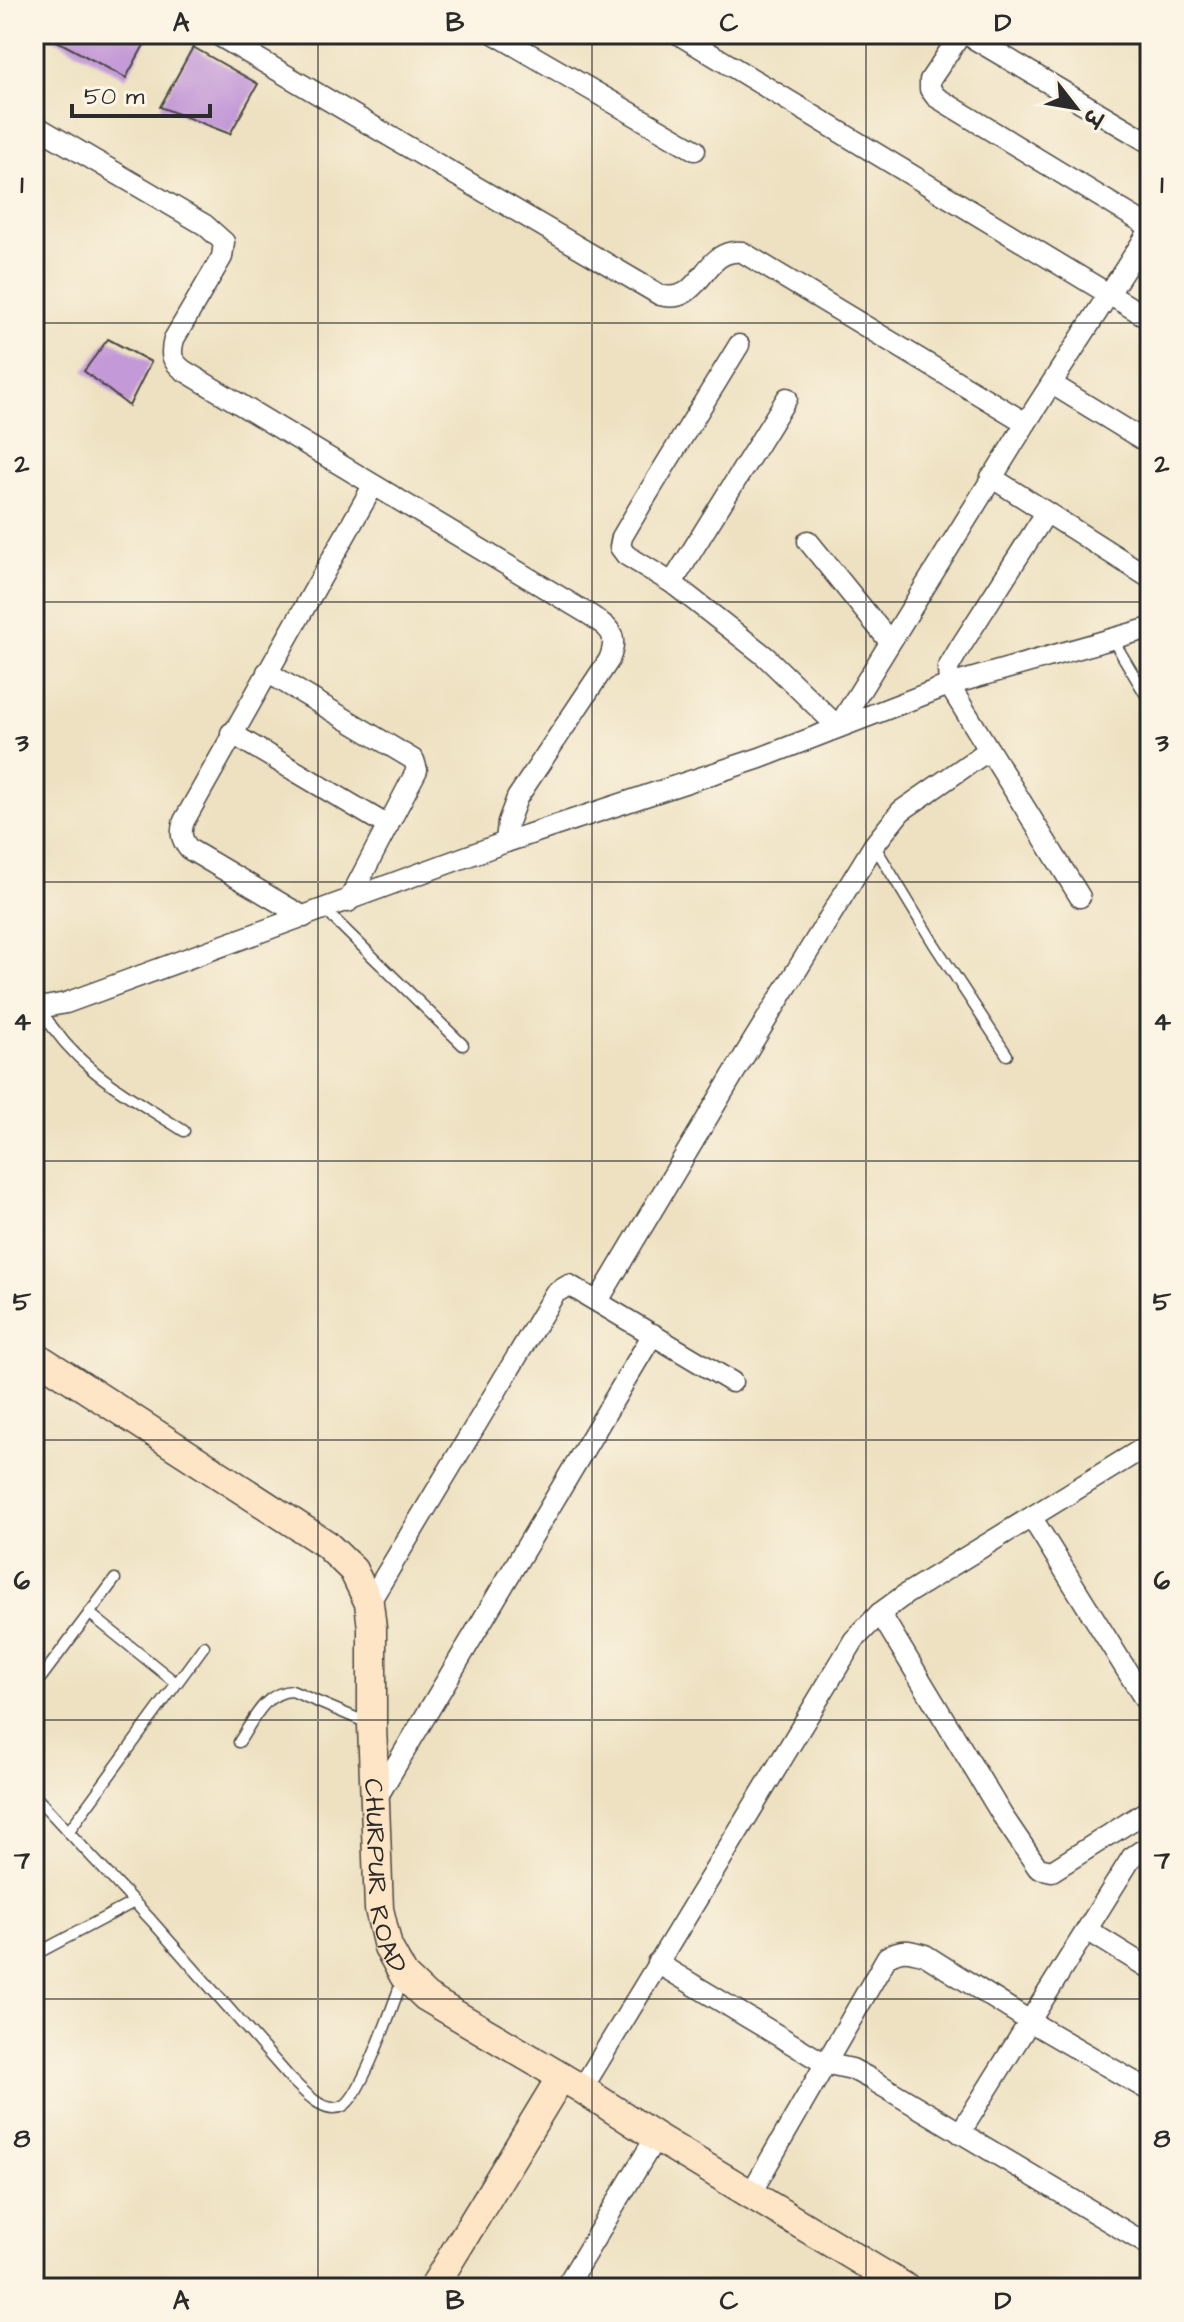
<svg xmlns="http://www.w3.org/2000/svg" width="1184" height="2322" viewBox="0 0 1184 2322" font-family="'Architects Daughter','Playpen Sans Deva',sans-serif">
  <rect width="100%" height="100%" fill="#fcf5e5"/>
  <filter id="ink" filterUnits="userSpaceOnUse"><feTurbulence type="fractalNoise" baseFrequency=".0125" numOctaves="2"/><feDisplacementMap in="SourceGraphic" scale="16" xChannelSelector="R" yChannelSelector="G"/><feConvolveMatrix kernelMatrix="1 2 1 2 8 2 1 2 1" color-interpolation-filters="sRGB"/></filter>
  <filter id="wash" filterUnits="userSpaceOnUse"><feTurbulence type="fractalNoise" baseFrequency=".006" numOctaves="4" result="noise"/><feDisplacementMap in="SourceGraphic" scale="32" xChannelSelector="R" yChannelSelector="G"/><feGaussianBlur stdDeviation="1.8" result="paint"/><feColorMatrix in="noise" values="0 0 0 0 0 0 0 0 0 0 0 0 0 0 0 0 0 1.4 0 .05"/><feComposite in="paint" operator="in"/></filter>
  <g filter="url(#wash)">
    <rect width="100%" height="100%" fill="#eee1c1"/>
    <g id="blocks">
      <g fill="#c399d7">
        <polygon points="44,34 150,34 126,78"/>
        <polygon points="193,47 258,84 230,134 160,107"/>
        <polygon points="108,339 151,362 129,406 84,371"/>
      </g>
    </g>
  </g>
  <g filter="url(#ink)">
    <use href="#blocks" fill-opacity="0" stroke="#484642" stroke-width="2"/>
    <g fill="none" stroke-linecap="round" stroke-linejoin="round">
      <g stroke="#484642" stroke-width="13">
        <g id="lane">
          <polyline points="1113,640 1150,702"/>
          <polyline points="874,845 934,944 1007,1055"/>
          <polyline points="325,910 463,1045"/>
          <path d="M41,1010C78,1071 126,1094 184,1131"/>
          <polyline points="89,1613 176,1683"/>
          <polyline points="34,1687 115,1579"/>
          <path d="M239,1742C253,1721 264,1692 292,1691L370,1724"/>
          <path d="M34,1795L151,1920L291,2079C304,2091 323,2115 343,2106C362,2097 394,2001 403,1978"/>
          <polyline points="68,1832 204,1646"/>
          <polyline points="34,1955 134,1902"/>
        </g>
      </g>
      <g stroke="#484642" stroke-width="23">
        <g id="street">
          <path d="M216,34L660,295C702,307 702,247 742,252L1026,423"/>
          <polyline points="495,34 695,150"/>
          <polyline points="678,34 1150,319"/>
          <polyline points="961,34 930,80 930,89 936,97 1150,227"/>
          <polyline points="966,34 1150,143"/>
          <path d="M34,125L205,225L224,242L222,257L174,339C170,355 171,360 183,370L590,615C611,629 619,635 609,660L517,798L508,822L506,842"/>
          <polyline points="739,345 642,503 622,537 620,547 626,555 672,583 765,656 838,727 1026,423 1150,230"/>
          <polyline points="1052,384 1150,444"/>
          <polyline points="991,477 1150,578"/>
          <polyline points="1046,513 959,649 948,668 949,685 1080,897"/>
          <polyline points="808,541 890,642"/>
          <polyline points="672,583 787,398"/>
          <polyline points="267,672 414,760 417,770 348,902"/>
          <polyline points="231,733 388,826"/>
          <path d="M304,917L189,849C181,839 180,833 184,821L373,486"/>
          <polyline points="34,1009 66,1003 506,842 760,758 949,685 1150,628"/>
          <polyline points="598,1301 752,1043 874,845 901,811 989,750"/>
          <polyline points="1032,1518 1150,1708"/>
          <polyline points="369,1603 555,1293 569,1285 732,1382"/>
          <polyline points="880,1613 1002,1815 1038,1868 1052,1871 1150,1809"/>
          <polyline points="376,1799 653,1334"/>
          <polyline points="1087,1930 1150,1969"/>
          <polyline points="657,1963 824,2063 852,2069 869,2078 1150,2246"/>
          <polyline points="582,2089 854,1640 880,1613 906,1594 1150,1444"/>
          <polyline points="960,2133 1132,1857 1141,1851 1150,1851"/>
          <path d="M751,2193L887,1957C901,1948 909,1950 925,1955L1031,2022L1150,2091"/>
          <polyline points="565,2288 656,2137"/>
        </g>
      </g>
      <g stroke="#484642" stroke-width="31">
        <g id="secondary">
          <path id="s1" d="M34,1355L326,1544L353,1570L369,1603L372,1628V1725L379,1909L388,1947L404,1976L426,1997L582,2089L656,2137L906,2288"/>
          <polyline points="433,2288 561,2077"/>
        </g>
      </g>
      <use href="#lane" stroke="#fff" stroke-width="10"/>
      <use href="#street" stroke="#fff" stroke-width="20"/>
      <use href="#secondary" stroke="#fde5c5" stroke-width="28"/>
    </g>
  </g>
  <path fill="none" stroke="#2b2b2b" stroke-width="2" stroke-opacity="0.55" d="M318,34V2288M592,34V2288M866,34V2288M34,323H1150M34,602H1150M34,882H1150M34,1161H1150M34,1440H1150M34,1720H1150M34,1999H1150"/>
  <g text-anchor="middle" stroke-width="8" stroke-linejoin="round" paint-order="stroke">
    <g font-size="26" fill="#2b2b2b" stroke="#fcf5e5">
      <text dy="9" stroke="none"><textPath href="#s1" startOffset="696">CHURPUR ROAD</textPath></text>
    </g>
  </g>
  <rect width="1184" height="2322" fill="none" stroke="#fcf5e5" stroke-width="88"/>
  <g transform="translate(1076 108) rotate(121)" stroke="#fcf5e5" stroke-width="6" paint-order="stroke">
  <path d="M0-6L14 30L0 20L-14 30Z" fill="#2b2b2b"/>
  <text y="-12" font-size="22" font-weight="bold" text-anchor="middle" fill="#2b2b2b">उ</text>
  </g>
  <path d="M72 104v12h138v-12" fill="none" stroke="#2b2b2b" stroke-width="4"/>
  <text x="84" y="104" font-size="24" fill="#2b2b2b" stroke="#fcf5e5" stroke-width="6" paint-order="stroke">50 m</text>
  <rect x="44" y="44" width="1096" height="2234" fill="none" stroke="#2b2b2b" stroke-width="3"/>
  <g font-size="26" text-anchor="middle" font-weight="bold" fill="#2b2b2b">
    <text x="181" y="31">A</text>
    <text x="455" y="31">B</text>
    <text x="729" y="31">C</text>
    <text x="1003" y="31">D</text>
    <text x="22" y="193">1</text>
    <text x="1162" y="193">1</text>
    <text x="22" y="472">2</text>
    <text x="1162" y="472">2</text>
    <text x="22" y="751">3</text>
    <text x="1162" y="751">3</text>
    <text x="22" y="1030">4</text>
    <text x="1162" y="1030">4</text>
    <text x="22" y="1310">5</text>
    <text x="1162" y="1310">5</text>
    <text x="22" y="1589">6</text>
    <text x="1162" y="1589">6</text>
    <text x="22" y="1868">7</text>
    <text x="1162" y="1868">7</text>
    <text x="22" y="2147">8</text>
    <text x="1162" y="2147">8</text>
    <text x="181" y="2309">A</text>
    <text x="455" y="2309">B</text>
    <text x="729" y="2309">C</text>
    <text x="1003" y="2309">D</text>
  </g>
</svg>
